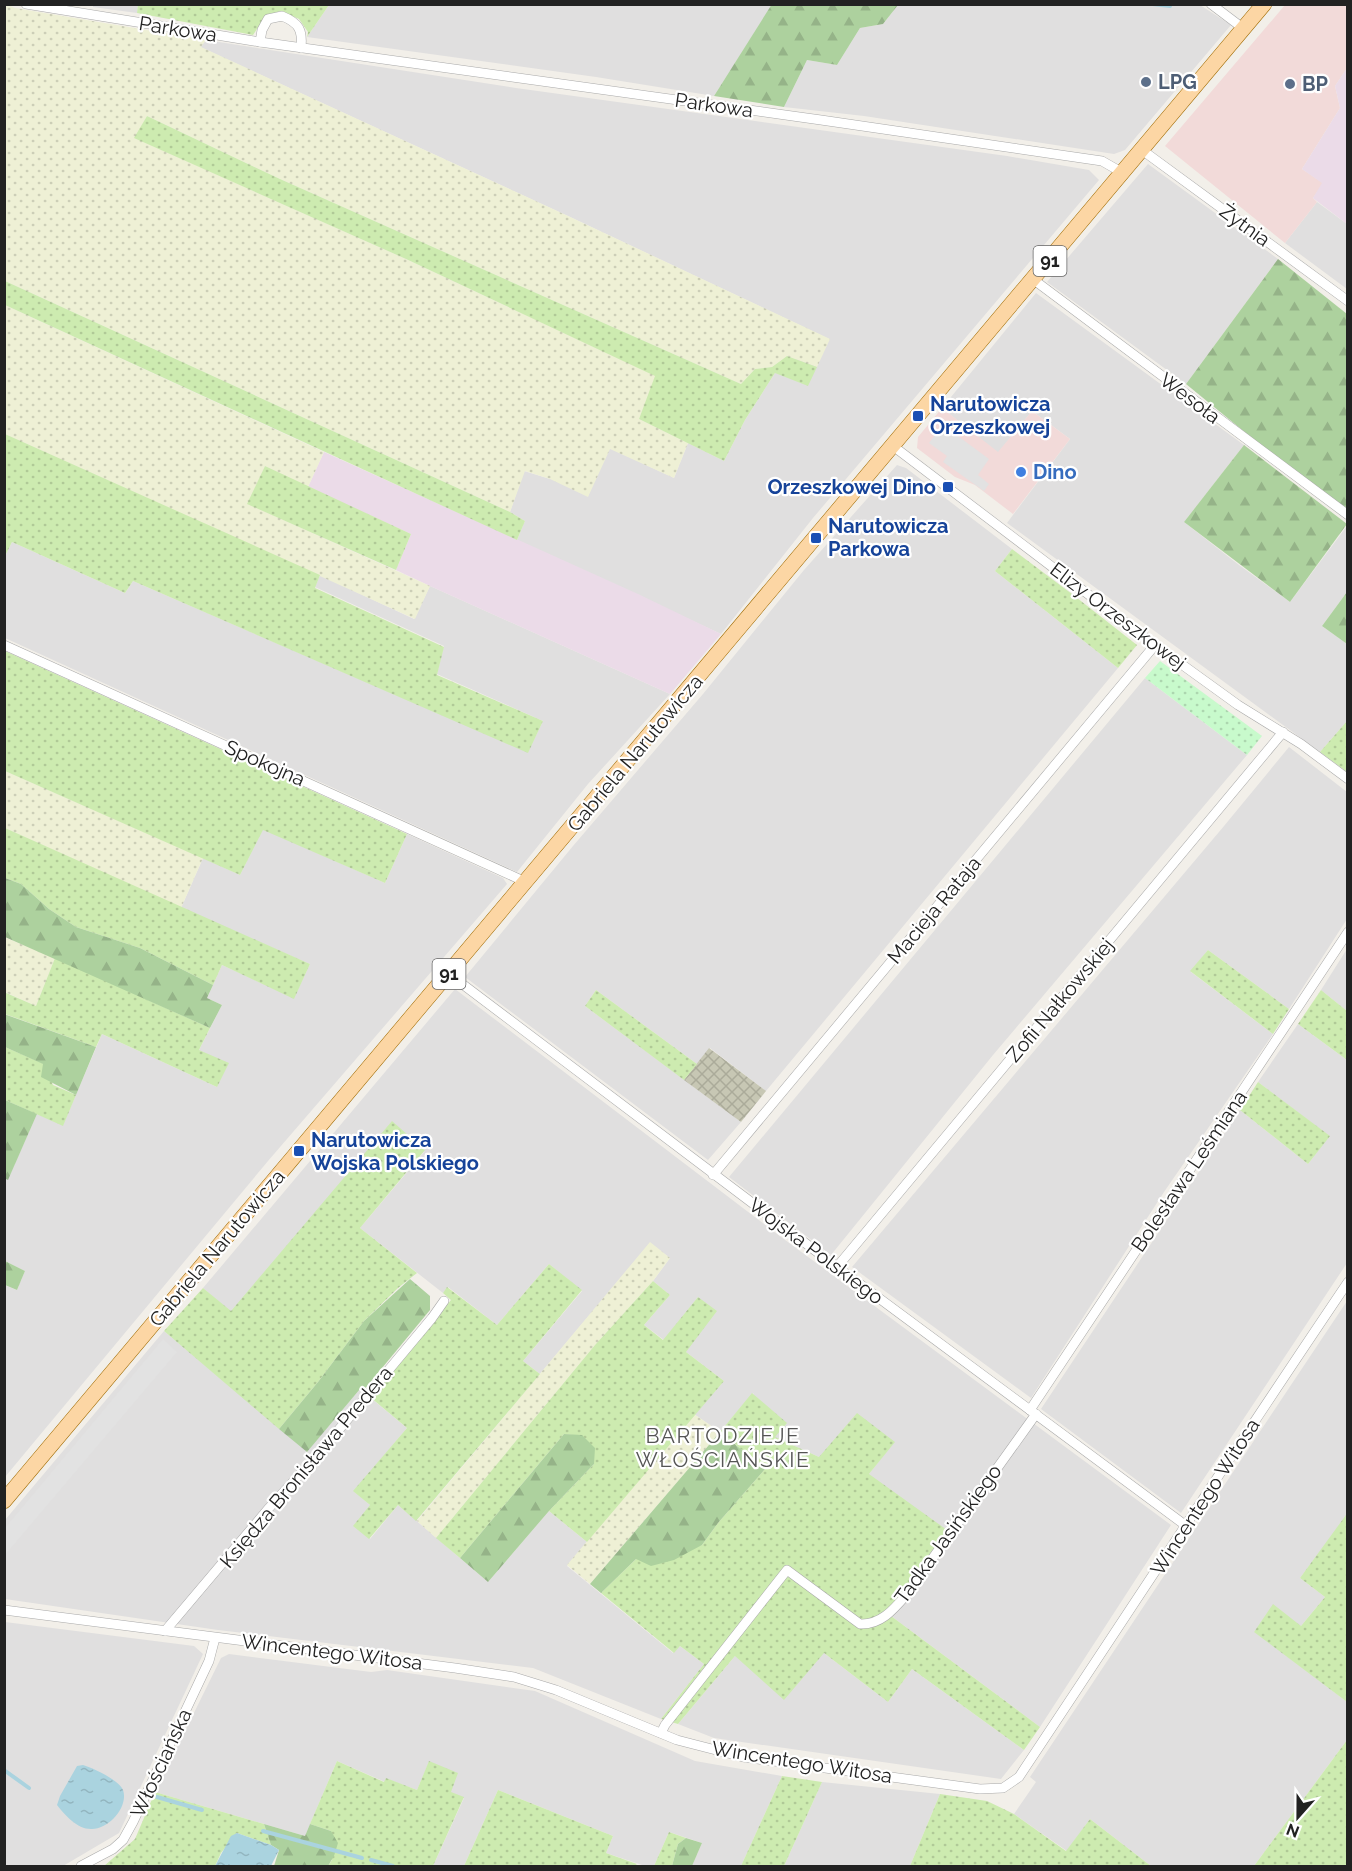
<svg xmlns="http://www.w3.org/2000/svg" width="1352" height="1871" viewBox="0 0 1352 1871" font-family="Raleway,sans-serif">
  <defs>
    <pattern id="construction-cross-hatch" width="8" height="8" patternUnits="userSpaceOnUse" patternTransform="scale(1.5)"><rect width="8" height="8" fill="#c7c7b4"/><path d="M0 0l8 8M0 8l8-8" fill="none" stroke="#abab9a"/></pattern>
    <pattern id="farmland-dots" width="8" height="8" patternUnits="userSpaceOnUse" patternTransform="scale(1.5)"><rect width="8" height="8" fill="#eef0d5"/><path d="M2 2h.1M6 6h.1" fill="none" stroke="#ccceb7" stroke-width="1.8" stroke-linecap="round"/></pattern>
    <pattern id="grass-dots" width="8" height="8" patternUnits="userSpaceOnUse" patternTransform="scale(1.5)"><rect width="8" height="8" fill="#cdebb0"/><path d="M2 2h.1M6 6h.1" fill="none" stroke="#b0c997" stroke-width="1.8" stroke-linecap="round"/></pattern>
    <pattern id="forest-firs" width="22" height="20" patternUnits="userSpaceOnUse" patternTransform="scale(1.5)"><rect width="22" height="20" fill="#add19e"/><path d="M5 1l3.5 6h-7zM16 11l3.5 6h-7z" fill="#95b388"/></pattern>
    <pattern id="park-dots" width="8" height="8" patternUnits="userSpaceOnUse" patternTransform="scale(1.5)"><rect width="8" height="8" fill="#c8facc"/><path d="M2 2h.1M6 6h.1" fill="none" stroke="#acd6af" stroke-width="1.8" stroke-linecap="round"/></pattern>
    <pattern id="water-ripples" width="26" height="14" patternUnits="userSpaceOnUse" patternTransform="scale(1.5)"><rect width="26" height="14" fill="#aad3df"/><path d="M2 4q2-2 4 0t4 0M15 11q2-2 4 0t4 0" fill="none" stroke="#92b5bf"/></pattern>
  </defs>
  <rect width="100%" height="100%" fill="#f2efe9"/>
  <g fill="#e0dfdf">
    <polygon points="93,4 138,5 137,13 93,7"/>
    <polygon points="329,5 772,5 714,96 596,77 307,37"/>
    <polygon points="898,5 1200,5 1231,25 1125,150 1114,154 864,116 784,107 807,60 837,65 860,28 883,24"/>
    <polygon points="206,40 516,88 1007,156 1089,170 1099,180 813,518 721,634 517,540 525,521 510,512 524,471 550,479 610,448 674,478 688,443 724,461 745,420 775,373 829,339 568,216 200,47"/>
    <polygon points="1148,164 1278,259 1186,384 1047,282"/>
    <polygon points="1317,202 1347,224 1347,289 1285,243"/>
    <polygon points="1036,293 1244,445 1184,522 1239,565 1290,602 1347,526 1347,592 1322,626 1347,644 1347,721 1320,752 1007,523 1070,439 1032,411 998,453 942,408"/>
    <polygon points="897,465 906,468 1012,549 995,571 1118,668 766,1091 710,1048 697,1064 596,990 585,1006 741,1122 708,1160 465,977 573,846 703,694 804,570"/>
    <polygon points="12,542 125,593 133,581 528,752 543,721 437,674 444,646 315,587 320,575 414,619 430,586 670,694 588,784 517,872 5,638 5,556"/>
    <polygon points="1145,678 1247,755 993,1055 831,1255 729,1177"/>
    <polygon points="1289,747 1347,792 1347,919 1289,1009 1208,950 1191,972 1273,1034 1164,1192 1031,1398 852,1267 1224,826"/>
    <polygon points="263,829 385,883 407,834 503,878 507,884 268,1161 5,1477 4,1285 17,1290 25,1271 5,1261 5,1178 8,1179 37,1114 63,1125 102,1034 217,1087 199,1050 222,1005 207,998 222,965 294,998 310,964 181,908 203,858 240,875"/>
    <polygon points="1347,949 1347,1011 1321,990"/>
    <polygon points="455,989 777,1234 1171,1525 1040,1727 887,1613 869,1474 894,1442 819,1457 775,1437 753,1393 720,1432 694,1414 724,1381 686,1352 698,1297 664,1340 644,1325 670,1295 653,1281 670,1258 650,1243 540,1374 523,1361 582,1291 549,1264 497,1325 448,1287 443,1293 360,1228 425,1151 230,1312 203,1288"/>
    <polygon points="1298,1024 1347,1060 1347,1263 1181,1513 1041,1409 1240,1110 1308,1164 1329,1136 1258,1082"/>
    <polygon points="1347,1301 1347,1516 1300,1578 1325,1597 1301,1626 1254,1631 1347,1702 1347,1740 1254,1866 1151,1866 1090,1819 1067,1851 1014,1814 1036,1782 1030,1777"/>
    <polygon points="164,1331 307,1451 360,1389 407,1428 354,1491 370,1505 370,1539 398,1505 488,1582 549,1511 587,1542 567,1566 673,1653 680,1646 704,1664 661,1719 533,1668 218,1630 5,1599 5,1520"/>
    <polygon points="5,1622 194,1646 203,1654 119,1833 63,1866 5,1866"/>
    <polygon points="824,1653 888,1702 912,1669 1024,1750 1001,1779 714,1738 678,1724 735,1656"/>
    <polygon points="229,1654 371,1672 387,1670 535,1691 695,1761 782,1776 741,1866 692,1866 702,1843 669,1832 654,1866 645,1866 606,1853 613,1836 498,1790 464,1866 433,1866 464,1798 451,1793 429,1762 417,1790 387,1779 385,1782 337,1761 305,1836 155,1792 221,1658"/>
    <polygon points="822,1782 940,1794 910,1866 784,1866"/>
  </g>
  <g fill="#f2dad9">
    <polygon points="1285,5 1347,5 1347,68 1335,86 1340,108 1302,169 1323,183 1313,198 1317,202 1285,243 1165,146"/>
    <polygon points="942,408 998,452 1032,411 1070,439 1013,514 975,485 955,477 917,448 918,437"/>
  </g>
  <g fill="#ebdbe8">
    <polygon points="1347,68 1348,224 1347,224 1313,198 1322,183 1302,169 1340,108 1335,86"/>
    <polygon points="324,452 638,594 721,634 670,694 430,586 396,570 411,534 308,487"/>
  </g>
  <polygon fill="url(#construction-cross-hatch)" points="709,1048 766,1091 741,1122 684,1080"/>
  <g fill="url(#farmland-dots)">
    <polygon points="6,4 15,8 206,40 201,47 568,216 830,339 817,367 787,356 772,367 755,369 741,384 280,179 147,116 135,138 406,259 656,376 639,419 688,443 674,478 610,449 588,497 550,479 525,471 510,512 5,281"/>
    <polygon points="5,305 324,452 308,487 265,466 248,504 430,586 415,619 5,434"/>
    <polygon points="5,771 203,858 181,908 5,828"/>
    <polygon points="4,937 55,958 36,1006 5,992"/>
    <polygon points="650,1242 670,1258 653,1281 595,1345 436,1538 417,1521"/>
    <polygon points="694,1414 720,1432 590,1584 567,1565"/>
  </g>
  <g fill="url(#grass-dots)">
    <polygon points="138,4 329,5 307,37 308,32 299,19 280,11 265,17 253,35 137,13"/>
    <polygon points="147,116 280,179 741,384 755,369 772,367 787,356 817,367 808,386 775,373 745,420 724,461 639,419 655,376 406,259 134,138"/>
    <polygon points="5,281 510,512 525,521 517,540 5,305"/>
    <polygon points="5,434 320,575 315,588 444,647 437,675 543,721 528,753 133,581 125,593 12,542 5,556"/>
    <polygon points="265,466 411,534 396,570 247,504"/>
    <polygon points="1012,549 1072,594 1137,645 1118,668 995,571"/>
    <polygon points="5,651 407,834 385,883 263,830 240,875 5,771"/>
    <polygon points="1347,721 1347,772 1320,752"/>
    <polygon points="5,828 310,964 294,999 222,965 213,985 140,948 76,927 49,909 21,884 5,878"/>
    <polygon points="1208,950 1289,1009 1273,1034 1190,971"/>
    <polygon points="55,958 210,1028 199,1050 229,1063 217,1087 102,1034 96,1047 5,1014 4,992 36,1006"/>
    <polygon points="596,990 697,1064 684,1080 585,1006"/>
    <polygon points="1321,990 1347,1011 1347,1060 1298,1024"/>
    <polygon points="5,1047 44,1064 53,1085 76,1095 63,1126 5,1100"/>
    <polygon points="1258,1082 1330,1136 1308,1164 1240,1110"/>
    <polygon points="392,1121 425,1150 360,1228 417,1273 398,1288 364,1321 318,1382 279,1429 164,1331 203,1288 231,1311"/>
    <polygon points="549,1264 582,1290 523,1361 540,1374 416,1521 398,1505 369,1539 353,1526 370,1505 353,1491 407,1428 370,1397 451,1300 443,1293 447,1287 497,1325"/>
    <polygon points="653,1281 670,1295 644,1325 663,1340 698,1297 717,1311 686,1352 724,1381 587,1542 549,1511 594,1464 594,1448 582,1436 564,1434 460,1558 436,1538 595,1345"/>
    <polygon points="752,1393 787,1423 775,1437 819,1457 857,1413 895,1442 869,1474 947,1530 887,1613 1040,1727 1024,1750 912,1669 888,1702 824,1653 784,1700 735,1656 678,1724 661,1719 704,1664 680,1646 674,1653 601,1593 636,1559 702,1545 718,1523 765,1469 720,1432"/>
    <polygon points="1346,1515 1348,1516 1347,1702 1254,1632 1273,1604 1301,1626 1325,1597 1300,1578"/>
    <polygon points="1347,1740 1347,1866 1254,1866"/>
    <polygon points="337,1761 384,1782 386,1778 417,1790 429,1761 458,1773 451,1792 464,1797 433,1866 328,1866 332,1860 331,1831 310,1824"/>
    <polygon points="782,1776 822,1782 784,1866 741,1866"/>
    <polygon points="498,1790 613,1836 606,1853 637,1864 634,1866 464,1866"/>
    <polygon points="155,1792 264,1824 271,1845 237,1833 221,1853 215,1866 104,1866 135,1839"/>
    <polygon points="940,1794 987,1801 1014,1814 1066,1851 1090,1819 1151,1866 910,1866"/>
    <polygon points="669,1832 686,1838 678,1844 672,1866 654,1866"/>
  </g>
  <g fill="url(#forest-firs)">
    <polygon points="772,4 898,4 898,5 883,24 860,28 837,65 807,60 784,107 714,96"/>
    <polygon points="1278,259 1347,314 1347,509 1263,447 1186,384"/>
    <polygon points="1244,445 1347,524 1290,602 1184,522"/>
    <polygon points="1347,592 1347,644 1322,626"/>
    <polygon points="5,878 21,884 49,909 76,927 140,948 213,985 207,998 222,1005 210,1028 5,937"/>
    <polygon points="4,1014 96,1047 76,1095 41,1077 43,1064 5,1047"/>
    <polygon points="5,1100 37,1114 8,1180 4,1178"/>
    <polygon points="5,1261 25,1271 17,1290 5,1285"/>
    <polygon points="410,1279 430,1296 430,1310 363,1391 360,1389 307,1452 279,1429 318,1382 364,1321"/>
    <polygon points="720,1432 765,1469 718,1523 702,1545 674,1560 651,1566 636,1559 601,1593 590,1584"/>
    <polygon points="564,1434 582,1435 595,1448 594,1464 549,1511 488,1582 460,1558"/>
    <polygon points="264,1824 305,1836 310,1824 331,1831 338,1843 334,1856 328,1866 274,1866 279,1850 271,1845"/>
    <polygon points="686,1838 702,1843 692,1866 672,1866 678,1844"/>
  </g>
  <polygon fill="url(#park-dots)" points="1160,661 1262,736 1247,755 1145,678"/>
  <g fill="#e2e2e2">
    <polygon points="943,425 989,459 978,475 989,484 984,491 943,462 947,456 929,443"/>
    <polygon points="163,1339 177,1352 5,1555 5,1528"/>
  </g>
  <g fill="url(#water-ripples)">
    <path d="M83,1765C93,1768 119,1780 123,1790C129,1807 108,1830 91,1829C77,1829 65,1815 57,1805L60,1796L77,1766Z"/>
    <polygon points="237,1833 271,1845 279,1850 271,1866 215,1866 231,1836"/>
  </g>
  <g fill="none" stroke-linecap="round" stroke-linejoin="round">
    <g stroke="#aad3df" stroke-width="4">
      <polyline points="1153,4 1170,6"/>
      <polyline points="4,1770 29,1788"/>
      <polyline points="157,1797 202,1810"/>
      <polyline points="263,1831 362,1858"/>
      <polyline points="371,1860 393,1866"/>
    </g>
    <g stroke="#a9a9a9" stroke-width="10">
      <g id="street">
        <polyline points="26,4 260,42 821,120 1102,161 1123,173"/>
        <polyline points="1211,4 1244,29"/>
        <path d="M260,42L262,30L268,19L282,16C299,23 303,30 301,48"/>
        <polyline points="1142,150 1348,301"/>
        <polyline points="1034,280 1348,515"/>
        <polyline points="893,446 1155,645 1238,705 1301,744 1348,779"/>
        <polyline points="4,645 517,878 524,884"/>
        <polyline points="449,974 837,1267 1185,1525"/>
        <polyline points="713,1175 1155,645"/>
        <polyline points="837,1267 1283,732"/>
        <polyline points="1030,1410 1348,932"/>
        <path d="M4,1610L455,1668L514,1677L556,1690L677,1740L743,1757L980,1789L1003,1788L1019,1777C1129,1612 1237,1446 1348,1282"/>
        <polyline points="165,1631 269,1508 321,1451 432,1318 444,1301"/>
        <path d="M661,1733L665,1725L787,1570L860,1624C881,1625 894,1609 907,1594L1036,1414"/>
        <polyline points="81,1866 113,1849 123,1840 133,1822 209,1661 215,1638"/>
      </g>
    </g>
    <g stroke="#a06b00" stroke-width="16">
      <polyline id="primary" points="4,1501 1264,4"/>
    </g>
    <use href="#street" stroke="#fff" stroke-width="9"/>
    <use href="#primary" stroke="#fcd6a4" stroke-width="15"/>
  </g>
  <g fill="#5c6f8a" stroke="#fff" stroke-width="2">
    <circle cx="1146" cy="82" r="6"/>
    <circle cx="1290" cy="84" r="6"/>
  </g>
  <g fill="#1a4fb4" stroke="#fff" stroke-width="2">
    <rect x="912" y="410" width="12" height="12" rx="3"/>
    <rect x="942" y="481" width="12" height="12" rx="3"/>
    <rect x="810" y="532" width="12" height="12" rx="3"/>
    <rect x="293" y="1145" width="12" height="12" rx="3"/>
  </g>
  <circle fill="#3f7fe0" stroke="#fff" stroke-width="2" cx="1021" cy="472" r="6"/>
  <g text-anchor="middle" stroke-width="4.5" stroke-linejoin="round" paint-order="stroke">
    <g fill="#fff" stroke="#646464" stroke-width="1.5">
      <rect x="1033.5" y="246" width="33" height="30" rx="4.5"/>
      <rect x="432.5" y="959" width="33" height="30" rx="4.5"/>
    </g>
    <g font-size="18" font-weight="bold" fill="#222">
      <text x="1050" y="267">91</text>
      <text x="449" y="980">91</text>
    </g>
    <g font-size="20" fill="#222" stroke="#fff">
      <text transform="translate(178 29) rotate(9)" y="7">Parkowa</text>
      <text transform="translate(714 105) rotate(8)" y="7">Parkowa</text>
      <text transform="translate(1245 225) rotate(36)" y="7">Żytnia</text>
      <text transform="translate(1190 398) rotate(37)" y="7">Wesoła</text>
      <text transform="translate(1118 616) rotate(37)" y="7">Elizy Orzeszkowej</text>
      <text transform="translate(635 753) rotate(-50)" y="7">Gabriela Narutowicza</text>
      <text transform="translate(265 763) rotate(24)" y="7">Spokojna</text>
      <text transform="translate(934 910) rotate(-50)" y="7">Macieja Rataja</text>
      <text transform="translate(1060 1000) rotate(-50)" y="7">Zofii Nałkowskiej</text>
      <text transform="translate(1189 1171) rotate(-56)" y="7">Bolesława Leśmiana</text>
      <text transform="translate(217 1248) rotate(-50)" y="7">Gabriela Narutowicza</text>
      <text transform="translate(816 1251) rotate(37)" y="7">Wojska Polskiego</text>
      <text transform="translate(306 1467) rotate(-50)" y="7">Księdza Bronisława Predera</text>
      <text transform="translate(1205 1497) rotate(-57)" y="7">Wincentego Witosa</text>
      <text transform="translate(948 1534) rotate(-54)" y="7">Tadka Jasińskiego</text>
      <text transform="translate(332 1652) rotate(7)" y="7">Wincentego Witosa</text>
      <text transform="translate(802 1762) rotate(9)" y="7">Wincentego Witosa</text>
      <text transform="translate(161 1763) rotate(-65)" y="7">Włościańska</text>
    </g>
    <g font-size="20" font-weight="bold" fill="#4e5e75" stroke="#fff" text-anchor="start">
      <text x="1158" y="89">LPG</text>
      <text x="1302" y="91">BP</text>
    </g>
    <g font-size="20" font-weight="bold" fill="#164399" stroke="#fff" text-anchor="start">
      <text x="930" y="411">Narutowicza<tspan x="930" dy="23">Orzeszkowej</tspan></text>
      <text x="936" y="494" text-anchor="end">Orzeszkowej Dino</text>
      <text x="828" y="533">Narutowicza<tspan x="828" dy="23">Parkowa</tspan></text>
      <text x="311" y="1147">Narutowicza<tspan x="311" dy="23">Wojska Polskiego</tspan></text>
    </g>
    <g font-size="20" font-weight="bold" fill="#366cbe" stroke="#fff" text-anchor="start">
      <text x="1033" y="479">Dino</text>
    </g>
    <g font-size="21" letter-spacing="1.5" fill="#555" stroke="#fff">
      <text x="723" y="1443">BARTODZIEJE<tspan x="723" dy="24">WŁOŚCIAŃSKIE</tspan></text>
    </g>
  </g>
  <rect width="1352" height="1871" fill="none" stroke="#222222" stroke-width="12"/>
  <g transform="translate(1298 1817) rotate(201)" stroke="#ffffff" stroke-width="4.5" paint-order="stroke">
  <path d="M0-4.5L10 22L0 15L-10 22Z" fill="#222222"/>
  <text y="-9" font-size="16" font-weight="bold" text-anchor="middle" fill="#222222">N</text>
  </g>
</svg>
